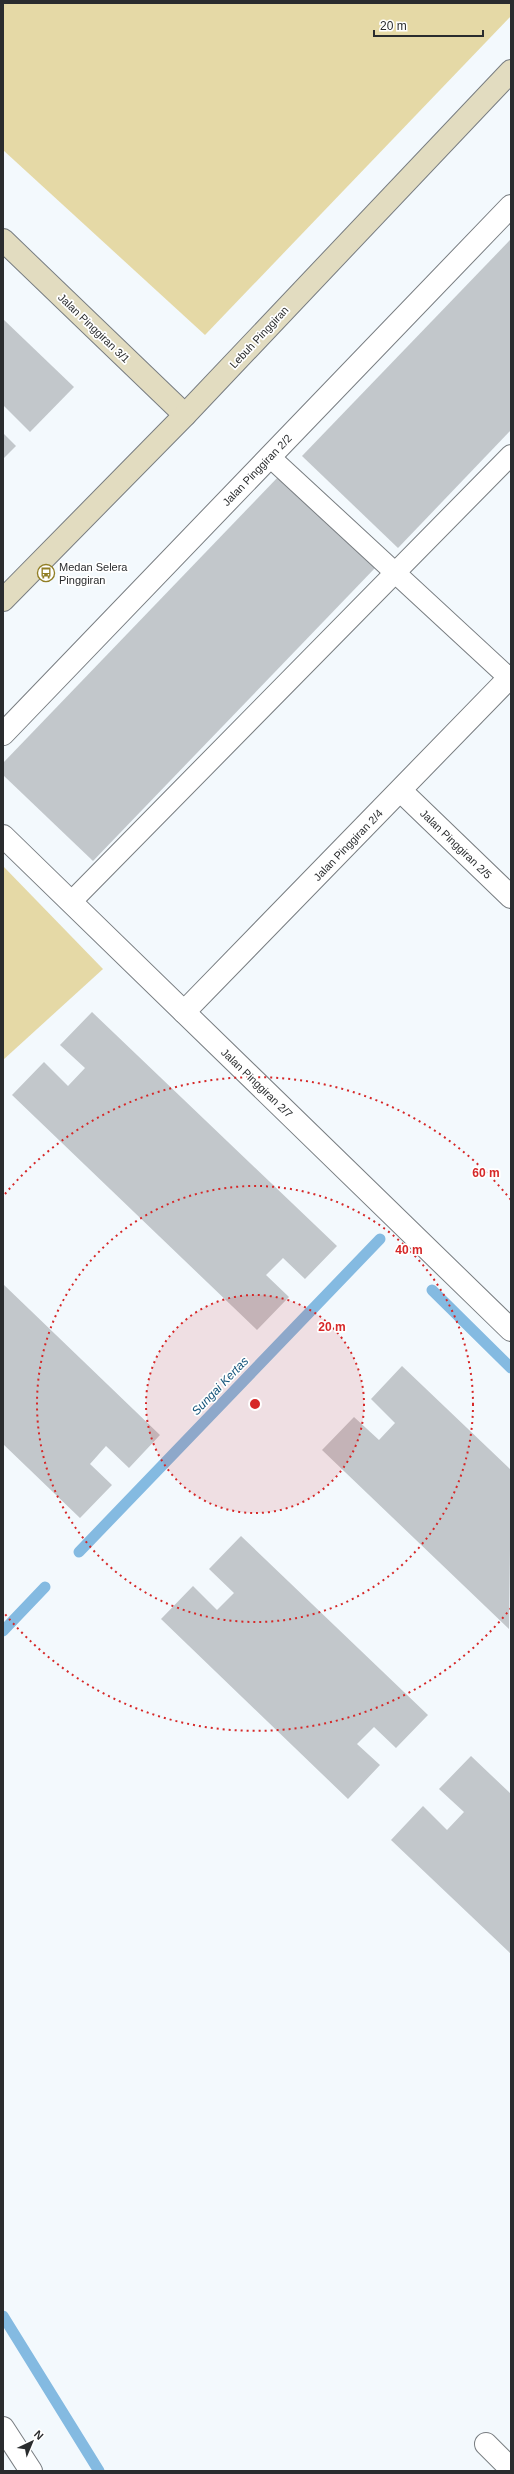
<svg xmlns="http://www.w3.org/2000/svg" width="514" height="2474" viewBox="0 0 514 2474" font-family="Arial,sans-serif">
  <rect width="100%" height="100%" fill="#f3f9fd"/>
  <g fill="#e5d9a6">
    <polygon points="3,3 511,3 511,16 205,335 3,150"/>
    <polygon points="3,866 103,969 3,1060"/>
  </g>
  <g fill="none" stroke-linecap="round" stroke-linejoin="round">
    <g stroke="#84bae1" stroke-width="11">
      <polyline points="432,1290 511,1368"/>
      <polyline points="79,1552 380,1239"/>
      <polyline points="3,1631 45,1587"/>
      <polyline points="3,2316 99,2471"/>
    </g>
  </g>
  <g fill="#c2c7cb">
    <polygon points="511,239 511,430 398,548 302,456"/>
    <polygon points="3,319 74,387 30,432 3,405"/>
    <polygon points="3,433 16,446 3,459"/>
    <polygon points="279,476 375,568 93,861 3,775 3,763"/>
    <polygon points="92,1012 337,1246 305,1279 283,1258 266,1275 289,1297 257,1330 12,1095 44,1062 68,1086 85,1068 60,1045"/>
    <polygon points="3,1284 160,1435 129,1468 106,1446 90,1464 112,1485 80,1518 3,1444"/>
    <polygon points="402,1366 511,1470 509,1629 322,1450 354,1417 379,1440 395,1423 371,1399"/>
    <polygon points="241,1536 428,1715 396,1748 374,1727 357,1744 380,1765 348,1799 161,1619 193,1586 217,1610 234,1593 209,1569"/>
    <polygon points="471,1756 511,1794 511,1954 391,1840 423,1806 447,1830 464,1812 439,1789"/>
  </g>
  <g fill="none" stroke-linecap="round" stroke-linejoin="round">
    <g stroke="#787d81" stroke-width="22">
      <g id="lane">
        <polyline points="270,457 509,678"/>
        <polyline points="71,902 511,455"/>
      </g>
    </g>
    <g stroke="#787d81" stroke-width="24">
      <g id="street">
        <polyline points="3,734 511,206"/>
        <polyline points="401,791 511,897"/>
        <polyline points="3,836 511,1330"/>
        <polyline points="184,1012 511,676"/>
        <polyline points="3,2428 31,2471"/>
        <polyline points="486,2444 511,2469"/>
      </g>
    </g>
    <g stroke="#787d81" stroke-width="24">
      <g id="secondary">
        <polyline points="3,240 185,415"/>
        <polyline points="3,600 185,415 511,71"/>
      </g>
    </g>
    <use href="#lane" stroke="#fff" stroke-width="20"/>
    <use href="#street" stroke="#fff" stroke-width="22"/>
    <use href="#secondary" stroke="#e2dcc0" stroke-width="22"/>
  </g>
  <circle cx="255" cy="1404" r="109" fill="#d62828" fill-opacity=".12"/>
  <g fill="none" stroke="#d62828" stroke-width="2" stroke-dasharray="2 4">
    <circle cx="255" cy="1404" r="109"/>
    <circle cx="255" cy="1404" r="218"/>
    <path d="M511 1608A327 327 0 0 1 5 1614M5 1194A327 327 0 0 1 511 1200"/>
  </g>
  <defs>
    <g id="bus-ring" transform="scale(0.9)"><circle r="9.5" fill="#fff" stroke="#917e25" stroke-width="1.5"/><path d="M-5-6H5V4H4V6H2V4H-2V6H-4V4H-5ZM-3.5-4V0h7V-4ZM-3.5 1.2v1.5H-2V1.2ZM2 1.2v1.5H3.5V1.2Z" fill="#917e25"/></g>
  </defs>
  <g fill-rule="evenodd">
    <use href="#bus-ring" x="46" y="573"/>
  </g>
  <g text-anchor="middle" stroke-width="3.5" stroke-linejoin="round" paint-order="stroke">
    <g font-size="11" fill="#2a2c2e" stroke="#fff">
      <text transform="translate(94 328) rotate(44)" y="4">Jalan Pinggiran 3/1</text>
      <text transform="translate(259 337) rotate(-47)" y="4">Lebuh Pinggiran</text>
      <text transform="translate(257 470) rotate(-46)" y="4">Jalan Pinggiran 2/2</text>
      <text transform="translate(456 844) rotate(44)" y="4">Jalan Pinggiran 2/5</text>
      <text transform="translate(348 845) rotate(-46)" y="4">Jalan Pinggiran 2/4</text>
      <text transform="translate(257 1083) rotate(44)" y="4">Jalan Pinggiran 2/7</text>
    </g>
    <g font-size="11" fill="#2a2c2e" stroke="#fff" text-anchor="start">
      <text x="59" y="571">Medan Selera<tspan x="59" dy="13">Pinggiran</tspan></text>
    </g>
    <g font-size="12" font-style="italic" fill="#14547a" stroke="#fff">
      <text transform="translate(220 1386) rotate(-46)" y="4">Sungai Kertas</text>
    </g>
  </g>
  <circle cx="255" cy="1404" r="6" fill="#d62828" stroke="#fff" stroke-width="2"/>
  <g font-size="12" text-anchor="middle" font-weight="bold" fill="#d62828" stroke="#fff" stroke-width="3.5" stroke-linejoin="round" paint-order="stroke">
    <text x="486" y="1177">60 m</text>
    <text x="409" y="1254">40 m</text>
    <text x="332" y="1331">20 m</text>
  </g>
  <rect width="514" height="2474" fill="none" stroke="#2a2c2e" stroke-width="8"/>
  <g transform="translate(32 2442) rotate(44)" stroke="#ffffff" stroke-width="3" paint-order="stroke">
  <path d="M0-3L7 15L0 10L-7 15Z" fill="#2a2c2e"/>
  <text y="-6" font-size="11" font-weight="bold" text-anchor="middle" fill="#2a2c2e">N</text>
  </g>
  <path d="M374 30v6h109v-6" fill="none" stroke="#2a2c2e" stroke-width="2"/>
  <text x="380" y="30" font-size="12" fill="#2a2c2e" stroke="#ffffff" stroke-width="3" paint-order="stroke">20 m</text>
</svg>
